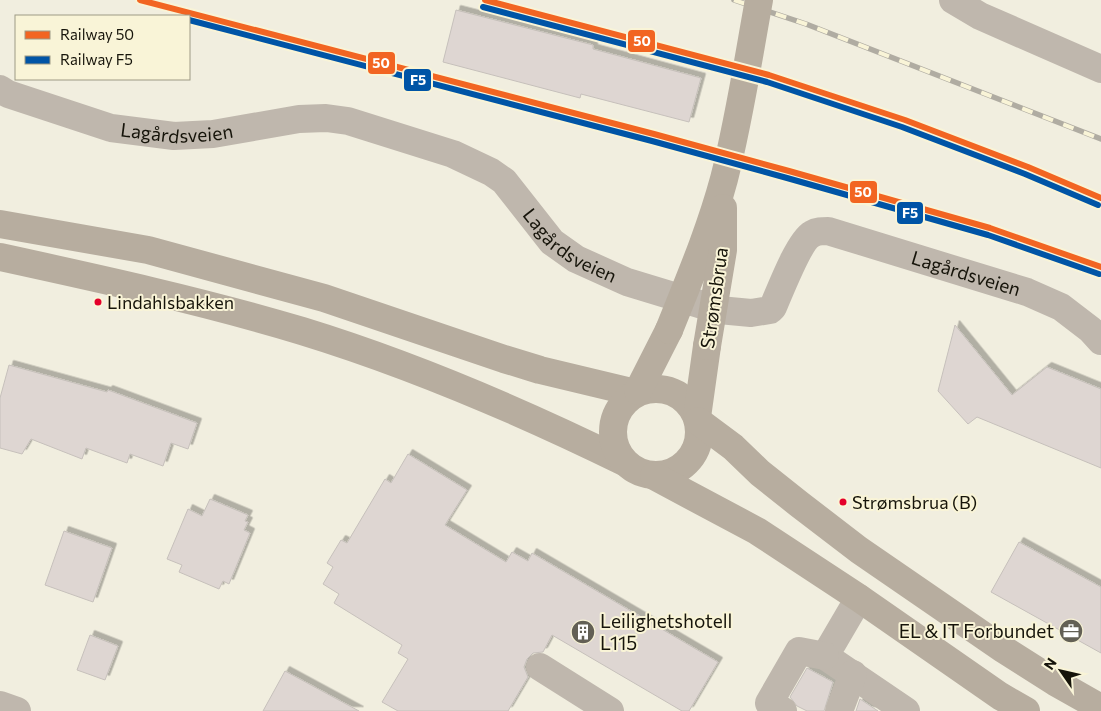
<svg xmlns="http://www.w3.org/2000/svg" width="1101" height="711" viewBox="0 0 1101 711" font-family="Commissioner,sans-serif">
  <defs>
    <filter id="shadow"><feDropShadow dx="4.5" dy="-4.5" stdDeviation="0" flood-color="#0004"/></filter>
  </defs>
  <rect width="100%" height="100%" fill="#f1eedf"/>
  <g fill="#ded6d2" stroke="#c6c0bb" filter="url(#shadow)">
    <polygon points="456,10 593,45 593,49 701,78 689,122 581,94 580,98 443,62"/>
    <polygon points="955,325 1012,395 1047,367 1101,389 1101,468 977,417 968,424 938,391"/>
    <polygon points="9,365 107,392 108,390 197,423 188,449 171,443 163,466 130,454 127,463 86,448 82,459 31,439 22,454 0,448 0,398"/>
    <polygon points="408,454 467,490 445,525 506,562 512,552 528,561 532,553 718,662 689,711 682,711 552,635 543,652 533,653 527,659 524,667 528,677 508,711 398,711 382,702 408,659 398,653 402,645 334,603 339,594 323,584 333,567 327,563 341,540 347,543 385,479 391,483"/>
    <polygon points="210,499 248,515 245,521 248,522 244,530 250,533 229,584 223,581 219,589 179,572 182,565 167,559 188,509 202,516"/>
    <polygon points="64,531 112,548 93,602 45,585"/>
    <polygon points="1019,542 1101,587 1101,653 991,592"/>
    <polygon points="90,635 118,646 105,680 77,670"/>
    <polygon points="807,668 833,682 824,711 807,711 797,706 790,697"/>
    <polygon points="285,671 359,711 263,711"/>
    <polygon points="860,699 878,711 856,711"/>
  </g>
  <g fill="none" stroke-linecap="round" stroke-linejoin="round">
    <g stroke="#bfb7ad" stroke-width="28">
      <polyline points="953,0 980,16 1101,69"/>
      <path id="s1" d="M0,89L8,94L111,128L174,136L213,134L299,119L326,118L348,121L453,154L491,172L504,181L552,242L576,259L627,282L719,310L751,313L770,310L773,307C780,291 799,241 812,234C817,231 822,231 828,231L1027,292L1061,307L1091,330L1101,341"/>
      <polyline points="859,598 825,656 906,711"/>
      <polyline points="540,667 610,711"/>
      <polyline points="0,705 17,711"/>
      <polyline points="783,711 769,703 799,651 825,656"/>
      <polyline points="839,711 853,674"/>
    </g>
    <g stroke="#b7ad9f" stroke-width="28">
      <polyline points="0,224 148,250 324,298 504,359 540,370 636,393"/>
      <path d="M0,257C101,279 202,301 302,331C413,365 520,411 624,462"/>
      <circle cx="656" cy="432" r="43"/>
      <polyline points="638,391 669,330"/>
      <polyline points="697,417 707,346"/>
      <polyline points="698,421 733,447 760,473 799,504 859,550 1003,649 1055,682 1101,708"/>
      <polyline points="654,476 757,531 859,598 1000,696 1026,711"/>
    </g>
    <g stroke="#b0aca2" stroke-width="5.5">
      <polyline id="rail" points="734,0 806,24 1101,139"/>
    </g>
    <use href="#rail" stroke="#f9f4d7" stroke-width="4" stroke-dasharray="11" stroke-linecap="butt"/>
    <g stroke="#b7ad9f" stroke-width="28">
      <path d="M669,330C689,280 710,231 724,179C739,121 748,60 759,0"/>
      <polyline points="707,346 723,250 723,208"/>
    </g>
    <g stroke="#f9f4d7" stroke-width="10">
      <g id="rail-1">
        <polyline points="140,0 654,134 789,171 990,228 1101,267"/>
        <polyline points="485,0 769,75 905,120 1028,167 1101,198"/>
      </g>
    </g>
    <g stroke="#f9f4d7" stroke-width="10">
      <g id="rail-2">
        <polyline points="483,7 767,82 902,127 1025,174 1098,205"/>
        <polyline points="189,20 652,141 787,178 988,235 1099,274"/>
      </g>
    </g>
    <use href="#rail-1" stroke="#f26522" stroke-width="6"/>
    <use href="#rail-2" stroke="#0054a6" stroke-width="6"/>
  </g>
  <defs>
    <g id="office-disc" transform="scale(1.25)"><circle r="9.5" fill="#636055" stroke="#f9f4d7"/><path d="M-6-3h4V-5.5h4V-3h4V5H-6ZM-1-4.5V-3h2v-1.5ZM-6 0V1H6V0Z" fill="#fff"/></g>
    <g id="building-disc" transform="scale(1.25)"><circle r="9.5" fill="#636055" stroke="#f9f4d7"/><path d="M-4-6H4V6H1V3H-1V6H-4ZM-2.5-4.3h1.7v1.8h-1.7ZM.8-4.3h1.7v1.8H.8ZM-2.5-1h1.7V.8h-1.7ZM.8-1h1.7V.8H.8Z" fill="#fff"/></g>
  </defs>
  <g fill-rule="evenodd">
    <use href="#office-disc" x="1071" y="631"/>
    <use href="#building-disc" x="583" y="632"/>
  </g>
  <g fill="#e4002b" stroke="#f9f4d7" stroke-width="2">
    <circle cx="98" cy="302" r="4.5"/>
    <circle cx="843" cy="502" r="4.5"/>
  </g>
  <g text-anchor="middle" stroke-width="4" stroke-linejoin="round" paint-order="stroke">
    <g font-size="18" fill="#16140a" stroke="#f9f4d7" text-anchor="start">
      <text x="107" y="309">Lindahlsbakken</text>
      <text x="852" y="509">Strømsbrua (B)</text>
    </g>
    <g font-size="19" fill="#16140a" stroke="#f9f4d7">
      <text dy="7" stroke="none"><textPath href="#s1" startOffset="184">Lagårdsveien</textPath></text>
      <text dy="7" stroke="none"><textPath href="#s1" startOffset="619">Lagårdsveien</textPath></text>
      <text dy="7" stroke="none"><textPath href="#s1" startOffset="1084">Lagårdsveien</textPath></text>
      <text transform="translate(714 298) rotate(-82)" y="7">Strømsbrua</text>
    </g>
    <g font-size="19" fill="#16140a" stroke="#f9f4d7" text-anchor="start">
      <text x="600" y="628">Leilighetshotell<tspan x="600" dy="22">L115</tspan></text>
      <text x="1054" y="638" text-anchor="end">EL &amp; IT Forbundet</text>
    </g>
  </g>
  <g stroke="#f9f4d7" stroke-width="2">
    <rect x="627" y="29" width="29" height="24" rx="5" fill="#f26522"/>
    <rect x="367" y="51" width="29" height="24" rx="5" fill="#f26522"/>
    <rect x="403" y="68" width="29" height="24" rx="5" fill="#0054a6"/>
    <rect x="849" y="180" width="29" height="24" rx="5" fill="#f26522"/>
    <rect x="896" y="201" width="28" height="24" rx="5" fill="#0054a6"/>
  </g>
  <g font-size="14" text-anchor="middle" font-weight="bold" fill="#fff">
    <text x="642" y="46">50</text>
    <text x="381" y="68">50</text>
    <text x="418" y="85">F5</text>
    <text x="863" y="197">50</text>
    <text x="910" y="218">F5</text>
  </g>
  <rect x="15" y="15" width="175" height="65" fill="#f9f4d7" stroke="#9e9a85"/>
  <rect x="25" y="31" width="25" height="8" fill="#f26522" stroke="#9e9a85"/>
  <text x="60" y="40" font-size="15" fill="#16140a">Railway 50</text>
  <rect x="25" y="56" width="25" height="8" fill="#0054a6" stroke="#9e9a85"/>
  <text x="60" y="65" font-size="15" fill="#16140a">Railway F5</text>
  <g transform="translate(1061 671) rotate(304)" stroke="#f9f4d7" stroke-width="4" paint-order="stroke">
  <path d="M0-4L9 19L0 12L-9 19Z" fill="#16140a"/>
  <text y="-8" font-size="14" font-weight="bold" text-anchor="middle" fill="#16140a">N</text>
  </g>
</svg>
